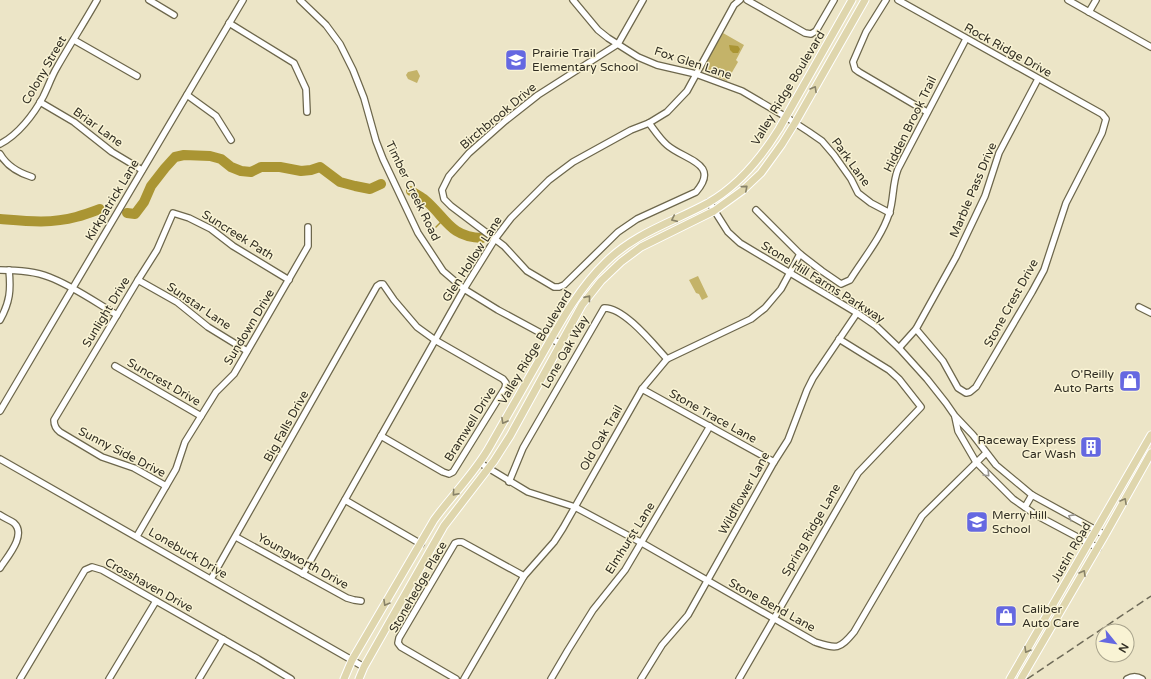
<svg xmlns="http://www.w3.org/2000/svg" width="1151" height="679" viewBox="0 0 1151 679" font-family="'Varela Round',sans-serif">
  <rect width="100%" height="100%" fill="#ece5c7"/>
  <g fill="#c4b369">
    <polygon points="723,33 744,45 736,60 738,62 727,81 703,70 703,67"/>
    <polygon points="417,70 420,76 417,83 408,79 406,75 408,72"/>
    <polygon points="698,276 708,297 702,300 699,294 696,293 689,280"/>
  </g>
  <polygon fill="#aa9533" points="729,45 738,46 740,49 738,53 733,53 730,50"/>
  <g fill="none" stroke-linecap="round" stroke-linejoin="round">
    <polyline stroke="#aa9533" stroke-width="1.5" points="436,227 443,220"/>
    <g stroke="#aa9533" stroke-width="10">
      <path d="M411,191C416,194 420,196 424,199C446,217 449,237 482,238"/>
      <polyline points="127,213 135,214 144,202 151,186 165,168 175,157 184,155 210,156 221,159 231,167 241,171 251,172 261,167 280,167 301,171 311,170 320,167 340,182 355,186 370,189 381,184"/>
      <path d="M0,219C25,221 51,224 76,217C84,215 92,212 100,209"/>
    </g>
    <g stroke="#6d674c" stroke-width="8">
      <g id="minor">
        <polyline points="149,0 174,15"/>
        <polyline points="300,0 326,25 340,44 353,70 364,98 376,141 383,159 418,233 443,271 464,289 498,310 561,344"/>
        <polyline points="573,0 598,30 608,38 638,57 657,65 696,74 742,91 786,117 809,132 822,141 834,155 851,179 858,193 871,203 890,213"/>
        <path d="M643,0L618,44L538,95L505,121L469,153L449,176L442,190L444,199L451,206L504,246L527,271L554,287H559L564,285L618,232L637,219L696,192C721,163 684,160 667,145C660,139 655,131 649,123"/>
        <polyline points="747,0 805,33 811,34 816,31 834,0"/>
        <polyline points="886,0 866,32 853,62 855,69 859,72 927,112"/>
        <polyline points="898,0 1102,114 1106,119 1102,133 1066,203 1044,270 1032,292 976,387 970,392 966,393 958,388 943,361 916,329"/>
        <polyline points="1068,0 1151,47"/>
        <polyline points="1089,12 1096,0"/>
        <polyline points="229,23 294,63 306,89 307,112"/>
        <polyline points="74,40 137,76"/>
        <polyline points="187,95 216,116 231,140"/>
        <polyline points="40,102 74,122 112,152 142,170"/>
        <path d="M0,144C18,135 34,114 43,97C48,87 51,78 56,69C69,46 84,23 97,0"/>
        <path d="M0,154C7,166 19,173 32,177"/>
        <polyline points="709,202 728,232 740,243 857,313 876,326 899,348 927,379 946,403 955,416 973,435 996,465 1032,495 1105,535"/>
        <path d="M756,210L800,254L822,271L841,284L850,280C863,259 881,238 889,214C894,200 892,184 898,169L966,39"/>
        <path d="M0,270C16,270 34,271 49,277C73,286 95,302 117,315"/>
        <polyline points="138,280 177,302 208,327 247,351"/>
        <polyline points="1139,307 1151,313"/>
        <path d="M0,320C10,302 11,290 9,270"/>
        <polyline points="899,348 916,329 956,257 985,196 999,153 1038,79"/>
        <polyline points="115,366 201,416"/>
        <polyline points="642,389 774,462"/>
        <polyline points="0,411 243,0"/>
        <polyline points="955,417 958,431 976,462 1013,499 1036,515 1098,548"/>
        <polyline points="0,459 364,667"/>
        <path d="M480,463L528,492L575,507L642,543L815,642C837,649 839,650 854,632L922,516L986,453"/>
        <path d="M509,482L523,448L604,308C624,307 654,345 667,359"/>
        <path d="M166,486L134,468L102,457L60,432C56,429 54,426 54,420L138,280L157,250L173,213L189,218L211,229L233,246L289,280"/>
        <polyline points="345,500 421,544"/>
        <polyline points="1025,507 1032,495"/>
        <path d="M0,515C4,518 10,520 14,523C27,535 7,557 0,568"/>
        <polyline points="137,536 176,469 185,442 216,392 234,374 308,246 308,227"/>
        <polyline points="236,537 347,598 354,600 361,601"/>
        <polyline points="303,574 464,289 495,239 511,218 549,180 573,162 631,130 649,123 667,112 687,91 734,5 740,0"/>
        <polyline points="211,579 377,286 380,284 383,284 394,300 417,327 435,340 503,379 506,383 505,388 453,472 449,474 443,472 381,436"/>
        <polyline points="20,679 85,570 92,567 102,570 258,659 291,679"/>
        <polyline points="109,679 156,601"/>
        <polyline points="199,679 223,639"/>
        <polyline points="456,679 401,647 398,643 399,638 455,543 458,542 462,542 524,576"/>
        <polyline points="464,679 524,576 554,542 563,528 642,389 667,359 751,319 765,308 781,289 800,254"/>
        <polyline points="551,679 568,650 593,610 625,570 710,426"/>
        <polyline points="641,679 662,645 688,615 774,462 788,440 807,390 813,378 857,313"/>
        <polyline points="739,679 858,473 921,407 899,379 889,370 839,339"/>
        <path d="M1127,679C1132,676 1137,676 1142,679"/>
      </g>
    </g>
    <g stroke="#fff" stroke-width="9">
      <g id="major">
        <path d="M344,679L352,660L434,520C452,495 475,473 490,446C508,415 525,384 543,353C561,321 579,288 606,262C635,233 673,222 708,203C738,186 761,158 779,129L852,0"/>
        <polyline points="359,679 364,667 444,526 494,461 510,436 582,305 601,281 621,262 641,247 714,211 743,190 761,173 782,144 795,123 865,0"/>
        <polyline points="1010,679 1151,435"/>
        <polyline points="1021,679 1105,535 1151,453"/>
      </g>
    </g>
    <use href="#minor" stroke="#fff" stroke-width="5.5"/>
    <use href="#major" stroke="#dfd6ad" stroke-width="7"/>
    <polyline stroke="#6e6a58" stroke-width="1.5" stroke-dasharray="8 4" stroke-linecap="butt" points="1027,679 1151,596"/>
  </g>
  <defs><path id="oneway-chevron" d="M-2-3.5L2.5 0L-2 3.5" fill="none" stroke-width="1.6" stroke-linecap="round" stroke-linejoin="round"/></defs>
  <g stroke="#888268">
    <use href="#oneway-chevron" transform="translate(814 89) rotate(-60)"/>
    <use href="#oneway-chevron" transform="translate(745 188) rotate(-41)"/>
    <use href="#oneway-chevron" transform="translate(674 219) rotate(156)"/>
    <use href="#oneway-chevron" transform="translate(588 298) rotate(-51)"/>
    <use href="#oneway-chevron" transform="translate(504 421) rotate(119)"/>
    <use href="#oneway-chevron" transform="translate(455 493) rotate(131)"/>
    <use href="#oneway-chevron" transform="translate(1124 501) rotate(-61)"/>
    <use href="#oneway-chevron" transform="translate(1083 573) rotate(-60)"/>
    <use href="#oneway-chevron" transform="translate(386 603) rotate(120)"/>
    <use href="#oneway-chevron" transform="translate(1027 650) rotate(120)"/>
  </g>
  <g stroke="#989691">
    <use href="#oneway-chevron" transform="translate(987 474) rotate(46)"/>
    <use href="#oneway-chevron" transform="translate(1071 517) rotate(-151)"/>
  </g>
  <defs>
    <g id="school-square" transform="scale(1.15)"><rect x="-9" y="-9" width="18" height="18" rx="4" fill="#6568e1" stroke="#f9f3d4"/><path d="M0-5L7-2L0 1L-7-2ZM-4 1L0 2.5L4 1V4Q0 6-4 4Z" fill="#fff"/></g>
    <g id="shop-square" transform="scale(1.15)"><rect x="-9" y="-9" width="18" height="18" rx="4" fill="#6568e1" stroke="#f9f3d4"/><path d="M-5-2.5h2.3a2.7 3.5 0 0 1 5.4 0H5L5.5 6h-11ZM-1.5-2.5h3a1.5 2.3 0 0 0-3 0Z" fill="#fff"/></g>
    <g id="building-square" transform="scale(1.15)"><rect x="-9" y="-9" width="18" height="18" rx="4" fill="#6568e1" stroke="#f9f3d4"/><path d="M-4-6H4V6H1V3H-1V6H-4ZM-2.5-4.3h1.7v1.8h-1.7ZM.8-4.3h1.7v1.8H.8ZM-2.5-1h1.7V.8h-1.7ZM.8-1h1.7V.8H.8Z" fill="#fff"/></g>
  </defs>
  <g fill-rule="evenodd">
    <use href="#school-square" x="516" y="60"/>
    <use href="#shop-square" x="1130" y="381"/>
    <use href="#building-square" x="1091" y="447"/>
    <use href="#school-square" x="977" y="522"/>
    <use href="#shop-square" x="1006" y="616"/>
  </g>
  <g text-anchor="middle" stroke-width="3" stroke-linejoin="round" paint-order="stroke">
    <g font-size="12" fill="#312e23" stroke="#f9f3d4">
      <text transform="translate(1008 50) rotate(29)" y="4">Rock Ridge Drive</text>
      <text transform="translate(693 63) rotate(18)" y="4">Fox Glen Lane</text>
      <text transform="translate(44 70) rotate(-60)" y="4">Colony Street</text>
      <text transform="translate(788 88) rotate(-59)" y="4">Valley Ridge Boulevard</text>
      <text transform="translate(498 116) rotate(-40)" y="4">Birchbrook Drive</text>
      <text transform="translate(910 124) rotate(-64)" y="4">Hidden Brook Trail</text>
      <text transform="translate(98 127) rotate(36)" y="4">Briar Lane</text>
      <text transform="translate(851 162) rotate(54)" y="4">Park Lane</text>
      <text transform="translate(973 190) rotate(-67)" y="4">Marble Pass Drive</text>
      <text transform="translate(413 191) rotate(64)" y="4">Timber Creek Road</text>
      <text transform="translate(112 200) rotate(-59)" y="4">Kirkpatrick Lane</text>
      <text transform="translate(238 235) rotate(32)" y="4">Suncreek Path</text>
      <text transform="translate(472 259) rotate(-57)" y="4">Glen Hollow Lane</text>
      <text transform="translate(823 282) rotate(32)" y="4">Stone Hill Farms Parkway</text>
      <text transform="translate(1011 303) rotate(-61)" y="4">Stone Crest Drive</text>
      <text transform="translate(199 306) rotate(34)" y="4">Sunstar Lane</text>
      <text transform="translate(106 312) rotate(-59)" y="4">Sunlight Drive</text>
      <text transform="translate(249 327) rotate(-59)" y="4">Sundown Drive</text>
      <text transform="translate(535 347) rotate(-59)" y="4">Valley Ridge Boulevard</text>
      <text transform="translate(565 352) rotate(-60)" y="4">Lone Oak Way</text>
      <text transform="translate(164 382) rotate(30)" y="4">Suncrest Drive</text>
      <text transform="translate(713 416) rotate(29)" y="4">Stone Trace Lane</text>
      <text transform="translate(470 424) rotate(-58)" y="4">Bramwell Drive</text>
      <text transform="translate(286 426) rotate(-61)" y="4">Big Falls Drive</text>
      <text transform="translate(601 438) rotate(-60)" y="4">Old Oak Trail</text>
      <text transform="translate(122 452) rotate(27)" y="4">Sunny Side Drive</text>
      <text transform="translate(744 493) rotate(-61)" y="4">Wildflower Lane</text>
      <text transform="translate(811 530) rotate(-60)" y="4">Spring Ridge Lane</text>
      <text transform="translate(630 538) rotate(-58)" y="4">Elmhurst Lane</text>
      <text transform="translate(1071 552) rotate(-60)" y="4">Justin Road</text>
      <text transform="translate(188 553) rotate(30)" y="4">Lonebuck Drive</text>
      <text transform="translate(303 561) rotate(29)" y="4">Youngworth Drive</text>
      <text transform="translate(149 585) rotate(29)" y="4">Crosshaven Drive</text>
      <text transform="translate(418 587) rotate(-60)" y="4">Stonehedge Place</text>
      <text transform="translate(772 605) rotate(29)" y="4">Stone Bend Lane</text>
    </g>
    <g font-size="12" fill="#312e23" stroke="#f9f3d4" text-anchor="start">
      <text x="532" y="57">Prairie Trail<tspan x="532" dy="14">Elementary School</tspan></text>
      <text x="1114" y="378" text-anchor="end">O'Reilly<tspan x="1114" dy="14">Auto Parts</tspan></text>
      <text x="1076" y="444" text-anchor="end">Raceway Express<tspan x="1076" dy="14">Car Wash</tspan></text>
      <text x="992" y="519">Merry Hill<tspan x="992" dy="14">School</tspan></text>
      <text x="1022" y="613">Caliber<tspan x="1022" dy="14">Auto Care</tspan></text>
    </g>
  </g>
  <g transform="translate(1115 643) rotate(120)"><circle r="19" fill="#f9f3d4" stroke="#a9a48d"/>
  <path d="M0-3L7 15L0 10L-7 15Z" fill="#6568e1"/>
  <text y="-6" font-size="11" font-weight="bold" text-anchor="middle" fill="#312e23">N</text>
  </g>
</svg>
